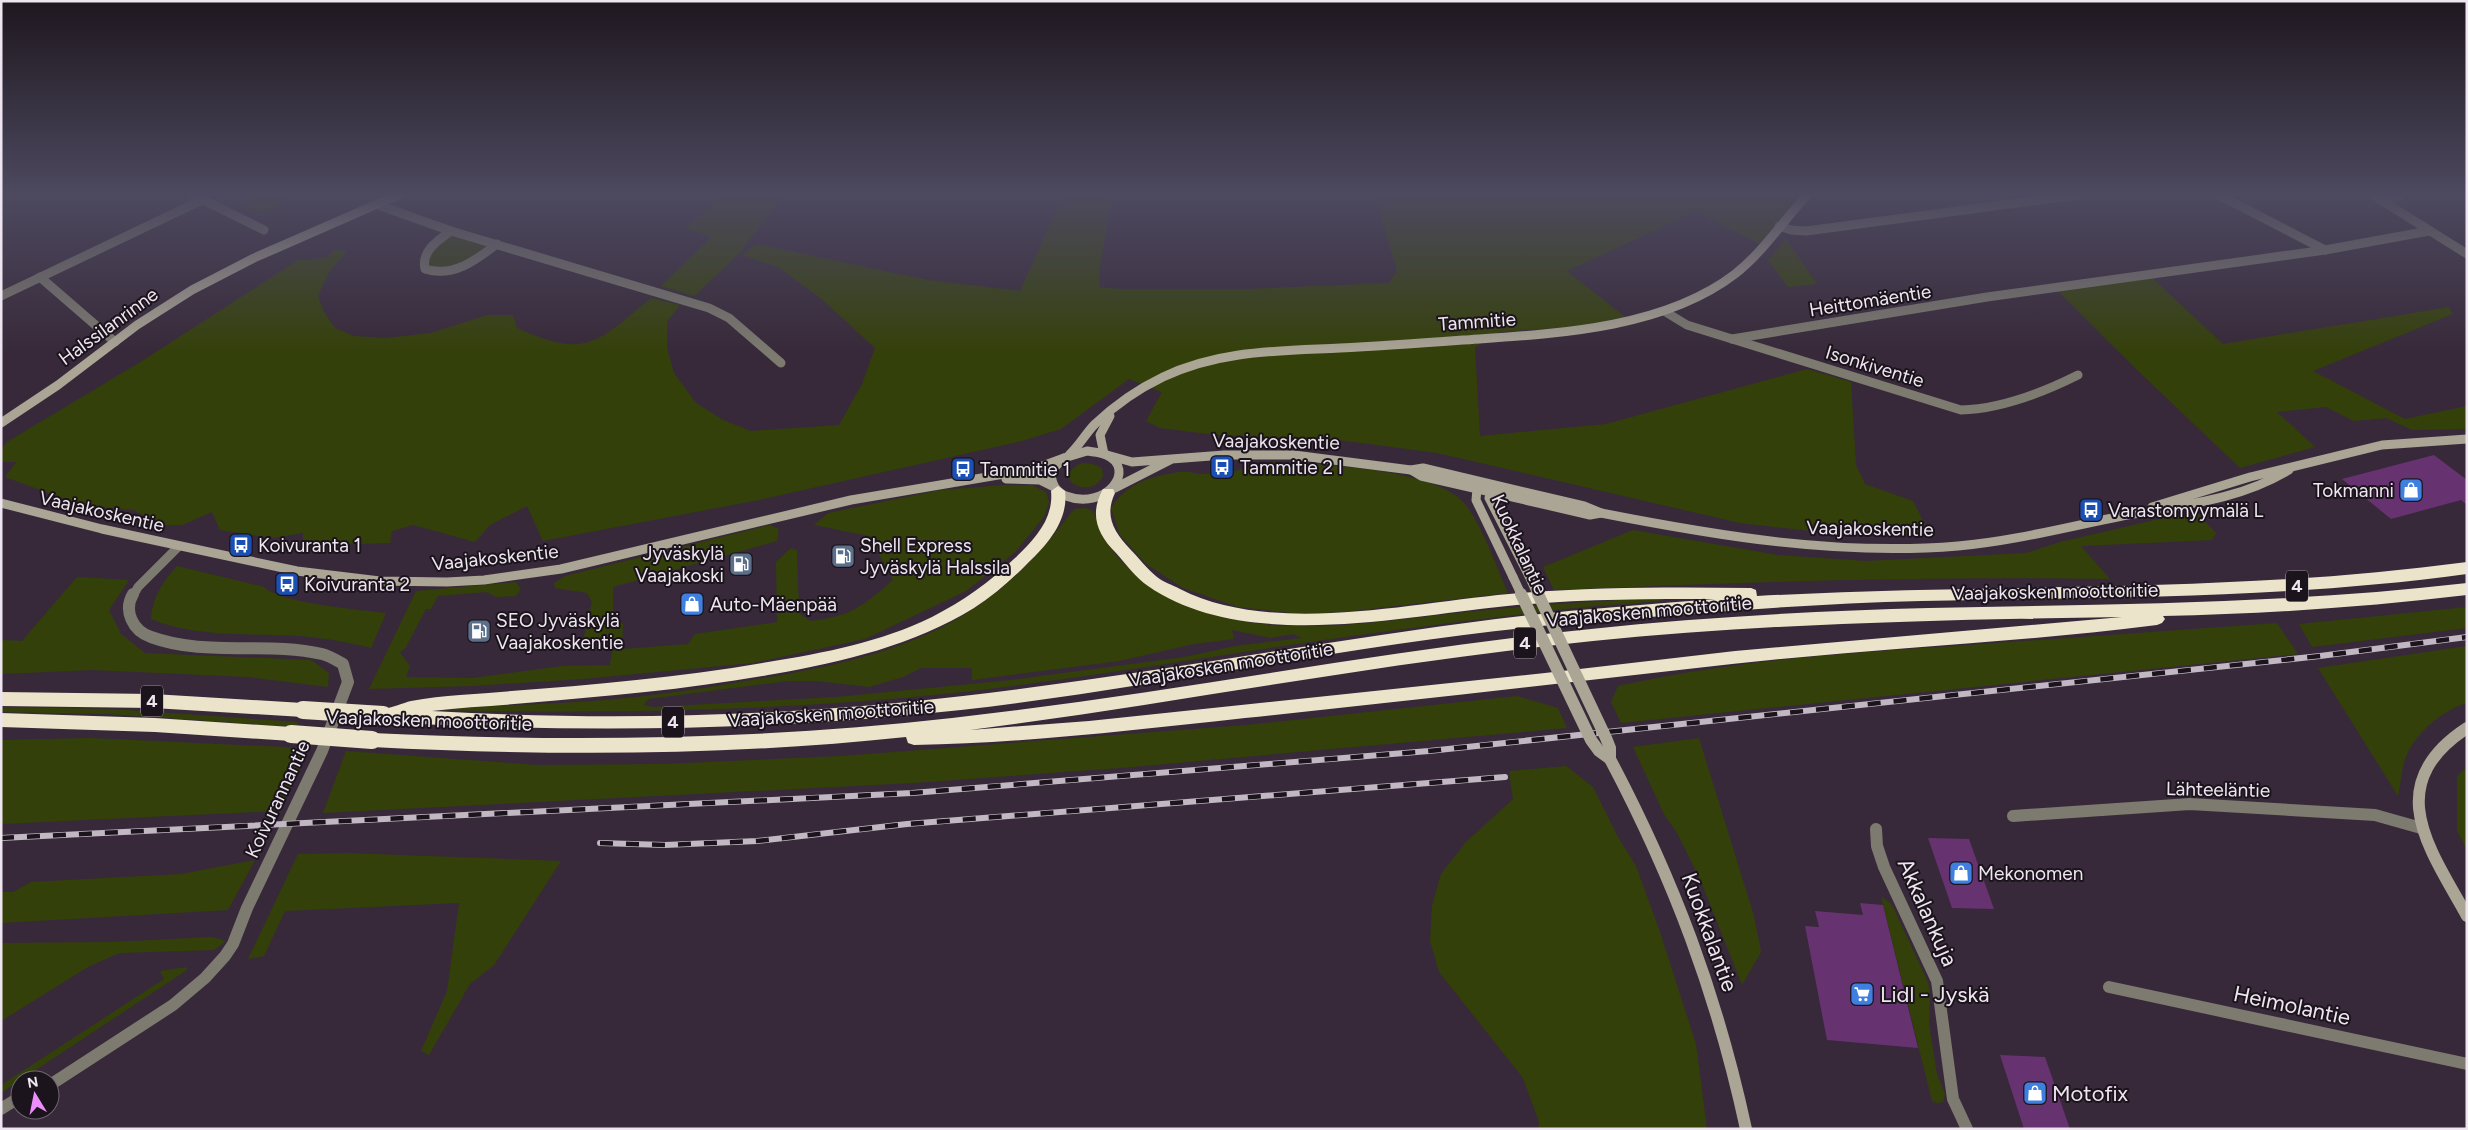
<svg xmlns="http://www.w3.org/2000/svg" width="2468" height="1130" viewBox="0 0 2468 1130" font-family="Figtree,sans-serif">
  <rect width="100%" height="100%" fill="#372939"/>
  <g fill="#344009" fill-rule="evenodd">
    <polygon points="258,195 299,195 263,215 240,208"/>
    <polygon points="724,195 786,195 752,236 740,253 694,296 661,286 711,237 686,228"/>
    <path d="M1063,195H1112L1099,273L1100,287L1119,289H1245L1389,283L1397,271L1375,195H1800L1759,244L1697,211L1567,271L1625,317L1583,326L1500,332L1475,347L1480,436L1606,424L1807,369L1851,382L1856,465L1865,484L1913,501L1929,533L1839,534L1740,523L1437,453L1339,440L1216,435L1160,428L1146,421L1162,392L1129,379L1061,429L1022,441L759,500L543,541L527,506L490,525L475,542L413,525L392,531L390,543L329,545L303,540V533L273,538L220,530L212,512L182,525H160L134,510L81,505L5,477L16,462H1V450L7,442L142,361L298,260L325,258L335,250L347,251L328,274L318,296L324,312L335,328L354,336L386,338L431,333L487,315H513L517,328C587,360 597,342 651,298L680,305L667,322V348L674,373L696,403L723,420L751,431L839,425L862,384L875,348L819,297L778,267L742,255L756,244L928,280L1020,291Z"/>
    <path d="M453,234L488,245C466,261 459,272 431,266L428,263C431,249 441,242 453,234Z"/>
    <polygon points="1786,239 1817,284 1788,287 1768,260"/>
    <polygon points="2149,275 2223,344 2449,307 2453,314 2313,371 2405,419 2467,406 2467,429 2412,430 2386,418 2354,421 2326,407 2277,412 2315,447 2240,468 2134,367 2055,288"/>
    <path d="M1272,462C1316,464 1436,468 1465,504C1484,529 1495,564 1508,593L1344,612L1301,614L1238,607L1183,588L1146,564L1120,535L1111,508C1127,483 1151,476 1180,472C1188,471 1196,474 1203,474C1226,474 1250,468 1272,462Z"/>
    <path d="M1083,463L1093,464L1102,468L1103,476C1097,489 1083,490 1072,483C1065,473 1073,466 1083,463Z"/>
    <path d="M1004,485H1031L1046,492L1049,502L1044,517L1015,552L966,591L865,639L752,663L583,679L472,686L369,689L416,591L516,582L521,589L516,596L496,597L486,592L438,596L431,609H426L405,649L400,652L410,666L406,677L473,678L562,666L610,665L614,639L583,640L592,602L587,593L555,588L554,583L565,576L770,525L779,529L777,541L613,587V615L623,624L622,649L688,644L695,634L777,622L776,562L791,548L797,550L799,613L810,621C851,616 862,607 893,580L869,536L814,525L828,513L941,490Z"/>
    <path d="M1085,508L1093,511C1099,524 1105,539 1113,551C1125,568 1145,583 1162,593C1252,645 1360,623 1458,613C1525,606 1591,601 1658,598L1664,600C1638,604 1611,604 1584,607C1516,614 1448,623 1381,632C1241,651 1103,676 963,692C788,711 612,714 436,710C488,705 539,705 591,701C651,697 711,687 770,677C841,665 916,648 976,607C1015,581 1046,546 1074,509ZM1232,630L1271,638L1293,634L1302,638L1235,646L1184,657L1002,681L836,697L653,707L644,705L648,699L788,681H816L869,687L903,677L921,668H972V680L1119,661L1194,644L1234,639Z"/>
    <path d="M2198,514L2216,533L2212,540L2081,546L2110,579C1924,576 1739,582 1554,590L1543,567L1633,530L1778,555L1866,561L2026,553L2060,542L2159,519Z"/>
    <path d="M177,566L264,587C279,603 361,610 386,613L371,648C347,642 324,638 299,636C250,633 197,638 151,619C153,596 162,583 177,566Z"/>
    <polygon points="77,577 129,580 109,610 121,634 145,653 311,660 329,673 328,687 248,677 93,670 1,674 1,640 22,641"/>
    <polygon points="2467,607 2467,628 2312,647 2299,624"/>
    <path d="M2277,623L2298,654L1621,723L1611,702L1618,686C1729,661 1842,653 1956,646C2063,638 2170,631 2277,623Z"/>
    <path d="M2467,646V703C2443,710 2415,733 2406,757C2401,768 2401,784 2398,796L2318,668Z"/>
    <polygon points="1517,696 1558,708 1567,728 1120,768 913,783 323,813 346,751 537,765 664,764 841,756 1246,725"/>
    <polygon points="1,707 112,709 298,722 295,727 108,714 1,712"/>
    <polygon points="91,738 285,747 308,751 279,811 1,824 1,740"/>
    <polygon points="1699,738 1754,916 1761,952 1742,985 1700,879 1677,833 1664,814 1633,747"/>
    <polygon points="1566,766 1593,787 1618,837 1636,866 1659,929 1696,1044 1707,1129 1538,1129 1539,1122 1523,1078 1439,972 1430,941 1432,905 1441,874 1466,842 1513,799 1509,771"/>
    <polygon points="2467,767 2467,850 2457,831 2457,776"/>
    <polygon points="347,853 561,861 494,965 470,984 429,1055 421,1051 447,991 459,903 285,911 264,956 248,959 298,854"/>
    <polygon points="255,860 228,910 1,923 1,892 13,892 31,882 181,874"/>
    <polygon points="1881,896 1892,905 1927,980 1930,990 1929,1024 1937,1074 1945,1094 1943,1102 1937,1103 1932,1101"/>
    <polygon points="212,937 226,941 214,950 119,953 88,967 1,1021 1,943 112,942"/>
    <polygon points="186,967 187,970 1,1093 1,1085 164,979 160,971"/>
  </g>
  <g fill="#673270">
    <polygon points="2434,455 2467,480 2467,505 2461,500 2391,519 2342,479"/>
    <polygon points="1928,838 1969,839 1994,909 1952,908"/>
    <polygon points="1860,903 1883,905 1918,1048 1827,1040 1805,926 1819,927 1815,911 1863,915"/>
    <polygon points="2000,1055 2045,1057 2070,1129 2024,1129"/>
  </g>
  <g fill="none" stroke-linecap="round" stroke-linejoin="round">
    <g stroke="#7d7a70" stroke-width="9">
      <polyline points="193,195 264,230"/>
      <polyline points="2219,195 2325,250"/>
      <polyline points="2373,195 2467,254"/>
      <polyline points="2379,199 2401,195"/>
      <polyline points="378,205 451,231 709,308 729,318 781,363"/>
      <polyline points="1779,226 1791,230 1806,231 2077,195"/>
      <path d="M451,231C438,240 421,251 425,269C453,278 476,260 497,244"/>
      <polyline points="40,277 115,342"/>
      <polyline points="1,296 202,200"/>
      <path d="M1664,311L1687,325L1961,410C2001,409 2042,393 2078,375"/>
      <polyline points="1732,339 1987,297 2325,250 2429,231"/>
      <polyline points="133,596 138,587 179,546"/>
    </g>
    <g stroke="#7d7a70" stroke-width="12">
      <polyline points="2013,816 2190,804 2375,815 2421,828"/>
      <polyline points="1876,829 1877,846 1884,867 1937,981 1953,1099 1967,1129"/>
      <polyline points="2109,987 2467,1064"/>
      <path d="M50,1085L173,1005L205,978L225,956L233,944L247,908L322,751L348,682L343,664C336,660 330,656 322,654C267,641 205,657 151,637C133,631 123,611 133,594"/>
      <polyline points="1,1109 20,1097"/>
    </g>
    <g stroke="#aaa595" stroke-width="9">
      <polyline points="1,423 58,385 137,325 192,290 254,258 398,195"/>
      <path d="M1087,451C1093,452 1101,452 1106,455C1138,469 1106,511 1066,496C1055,491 1051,483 1051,471L1064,458Z"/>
      <polyline points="1104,454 1100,435 1110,416"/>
      <path d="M1069,455C1079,446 1086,433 1095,424C1115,405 1138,389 1163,377C1219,350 1279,351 1340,348C1381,346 1422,343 1463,340C1551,334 1662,330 1735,274C1763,252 1783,221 1807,195"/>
      <polyline points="1107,455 1132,462 1224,455 1294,455 1411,470 1423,468 1584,506 1601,513"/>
      <path d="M1411,470L1421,476L1590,515L1601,513C1718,536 1838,556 1958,546C2014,541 2067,527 2122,516C2180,505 2238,501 2289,470"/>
      <polyline points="1006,479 1040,480 1054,487"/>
      <polyline points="1481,486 1477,489 1476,500 1513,577"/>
      <polyline points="1115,488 1170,460"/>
      <polyline points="1488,488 1491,493 1489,498 1529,576"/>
      <polyline points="1,503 102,529 297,571 380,581 447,582 484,580 561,569 851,500 1034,469 1064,458"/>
      <polyline points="2152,507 2250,477 2382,445 2467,439"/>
    </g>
    <g stroke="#aaa595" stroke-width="12">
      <path d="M2467,728C2380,785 2430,849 2467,916"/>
      <path d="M1610,759C1674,880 1717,995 1746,1129"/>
    </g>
    <g fill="#ebe4cb" fill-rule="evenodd">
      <path d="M1058,486L1065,491C1069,521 1046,546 1026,565C1010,581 993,596 974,608C914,645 843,662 774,674C692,689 609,696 526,703C495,706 463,707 432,711C608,721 787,717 963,696C1141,675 1318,642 1496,619C1568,610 1642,605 1715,599C1646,599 1576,599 1507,606C1398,617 1244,652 1148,586C1136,578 1126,564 1116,553C1097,534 1089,514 1103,489H1113L1115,493C1104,516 1114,532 1130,549C1139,558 1147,569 1157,577C1163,582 1173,585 1180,589C1272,636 1409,603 1509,594C1589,587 1670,587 1751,588L1756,590L1757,596C1994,583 2231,594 2467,562V574C2285,599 2104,597 1921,601C1802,604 1683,614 1564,624C1362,642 1162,687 961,710C769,731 576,733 383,722L377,720L375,715L377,710L383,708C391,709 402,703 411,701C427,698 444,696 460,695C563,687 666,680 768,662C824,653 881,642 932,617C963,601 990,582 1015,558C1034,540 1054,519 1051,491Z"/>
      <path d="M2467,583V595C2366,607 2265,614 2163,616L2165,619L2162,623L2157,625C2016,643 1873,648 1732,664C1570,682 1408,701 1245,718C1135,730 1025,743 914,745L908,743L906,737C729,756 550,756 372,747L366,745L364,740L366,735L372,733C566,742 759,740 952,718C1166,694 1377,651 1591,629C1703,617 1816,611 1929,608C2109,604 2288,604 2467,583ZM2122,617L1735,651L1545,673L1089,721L970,730C1178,703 1384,662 1593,641C1769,623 1945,620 2122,617Z"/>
      <polygon points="1,692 153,694 303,703 309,705 311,710 309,715 303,717 153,708 1,706"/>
      <polygon points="1,713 155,718 291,727 297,729 299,734 297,739 291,741 155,732 1,727"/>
    </g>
    <g stroke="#c2b8c4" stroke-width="6">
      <g id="rail">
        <polyline points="1,838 912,793 1429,751 2320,656 2467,637"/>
        <polyline points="600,843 665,845 757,841 907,824 1505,777"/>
      </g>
    </g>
    <use href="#rail" stroke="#1b141c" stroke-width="4.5" stroke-dasharray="13" stroke-linecap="butt"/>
    <g stroke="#aaa595" stroke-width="9">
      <polyline points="1529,576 1538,596"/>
      <polyline points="1513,577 1522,596"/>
    </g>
    <g stroke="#aaa595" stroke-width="12">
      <polyline points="1521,594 1591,740 1599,751 1610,759"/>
      <polyline points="1538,594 1606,738 1610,748 1610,759"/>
    </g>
    <g stroke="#ebe4cb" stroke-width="18">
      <polyline points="303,710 383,715"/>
      <polyline points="291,734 372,740"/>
    </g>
  </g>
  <linearGradient id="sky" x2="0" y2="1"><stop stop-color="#1e171f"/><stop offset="0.55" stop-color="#4d495f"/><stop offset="1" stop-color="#4d495f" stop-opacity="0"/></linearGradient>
  <rect width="2468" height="354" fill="url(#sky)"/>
  <defs>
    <g id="bus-square" transform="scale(1.25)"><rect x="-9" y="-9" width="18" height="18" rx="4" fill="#1a4fb4" stroke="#1b141c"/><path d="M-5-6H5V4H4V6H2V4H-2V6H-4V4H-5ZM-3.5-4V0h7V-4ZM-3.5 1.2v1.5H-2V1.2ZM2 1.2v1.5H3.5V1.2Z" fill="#fff"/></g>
    <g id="shop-square" transform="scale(1.25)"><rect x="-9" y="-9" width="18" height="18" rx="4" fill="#3f7fe0" stroke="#1b141c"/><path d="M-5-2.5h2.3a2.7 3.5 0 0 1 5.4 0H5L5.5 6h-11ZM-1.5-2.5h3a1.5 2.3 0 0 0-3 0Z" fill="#fff"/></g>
    <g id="fuel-square" transform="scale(1.25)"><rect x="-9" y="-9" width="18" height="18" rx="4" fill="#5c6f8a" stroke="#1b141c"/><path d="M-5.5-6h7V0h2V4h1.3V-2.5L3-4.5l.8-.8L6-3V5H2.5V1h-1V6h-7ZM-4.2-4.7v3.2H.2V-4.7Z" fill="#fff"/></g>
    <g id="supermarket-square" transform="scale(1.25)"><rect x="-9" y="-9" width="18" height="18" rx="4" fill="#3f7fe0" stroke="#1b141c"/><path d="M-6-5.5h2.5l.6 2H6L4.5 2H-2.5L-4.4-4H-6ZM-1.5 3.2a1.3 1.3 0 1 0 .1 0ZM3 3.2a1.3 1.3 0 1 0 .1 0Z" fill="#fff"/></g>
  </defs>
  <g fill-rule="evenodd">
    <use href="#bus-square" x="1222" y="467"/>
    <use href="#bus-square" x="963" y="469"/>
    <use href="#shop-square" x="2411" y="490"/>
    <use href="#bus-square" x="2091" y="510"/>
    <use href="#bus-square" x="241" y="545"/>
    <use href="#fuel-square" x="843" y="556"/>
    <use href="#fuel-square" x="741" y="564"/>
    <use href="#bus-square" x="287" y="584"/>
    <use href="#shop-square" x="692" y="604"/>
    <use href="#fuel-square" x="479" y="631"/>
    <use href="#shop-square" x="1961" y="873"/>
    <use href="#supermarket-square" x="1862" y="994"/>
    <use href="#shop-square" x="2035" y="1093"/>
  </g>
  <g text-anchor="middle" stroke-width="4" stroke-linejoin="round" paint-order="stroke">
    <g fill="#1b141c" stroke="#afa6b0" stroke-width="1">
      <rect x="2286" y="570.5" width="22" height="31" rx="4"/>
      <rect x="1514" y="627.5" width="22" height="31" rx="4"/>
      <rect x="141" y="685.5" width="22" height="31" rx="4"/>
      <rect x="662" y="706.5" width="22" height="31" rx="4"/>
    </g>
    <g font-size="18" font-weight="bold" fill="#eee5f0">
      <text x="2297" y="592">4</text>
      <text x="1525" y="649">4</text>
      <text x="152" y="707">4</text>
      <text x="673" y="728">4</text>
    </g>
    <g font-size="19" fill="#eee5f0" stroke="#1b141c">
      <text transform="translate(1870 300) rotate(-9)" y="7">Heittomäentie</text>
      <text transform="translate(1477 321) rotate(-4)" y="7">Tammitie</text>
      <text transform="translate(108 326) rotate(-36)" y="7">Halssilanrinne</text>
      <text transform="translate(1875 366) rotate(17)" y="7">Isonkiventie</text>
      <text transform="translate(1276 441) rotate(1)" y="7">Vaajakoskentie</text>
      <text transform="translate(102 511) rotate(13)" y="7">Vaajakoskentie</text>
      <text transform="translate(1870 528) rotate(1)" y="7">Vaajakoskentie</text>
      <text transform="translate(1520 544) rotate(65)" y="7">Kuokkalantie</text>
      <text transform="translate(495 557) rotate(-6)" y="7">Vaajakoskentie</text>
      <text transform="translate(2055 591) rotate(-1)" y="7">Vaajakosken moottoritie</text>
      <text transform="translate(1649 611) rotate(-5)" y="7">Vaajakosken moottoritie</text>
      <text transform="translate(1231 664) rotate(-9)" y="7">Vaajakosken moottoritie</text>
      <text transform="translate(831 713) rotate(-4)" y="7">Vaajakosken moottoritie</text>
      <text transform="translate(429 720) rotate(2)" y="7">Vaajakosken moottoritie</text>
      <text transform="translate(2218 789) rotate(1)" y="7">Lähteeläntie</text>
      <text transform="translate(277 799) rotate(-65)" y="7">Koivurannantie</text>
    </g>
    <g font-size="19" fill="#eee5f0" stroke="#1b141c" text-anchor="start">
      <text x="1240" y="474">Tammitie 2 I</text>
      <text x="980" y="476">Tammitie 1</text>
      <text x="2394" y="497" text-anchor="end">Tokmanni</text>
      <text x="2108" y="517">Varastomyymälä L</text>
      <text x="258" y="552">Koivuranta 1</text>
      <text x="860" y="552">Shell Express<tspan x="860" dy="22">Jyväskylä Halssila</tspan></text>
      <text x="724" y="560" text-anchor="end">Jyväskylä<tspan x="724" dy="22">Vaajakoski</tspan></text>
      <text x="304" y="591">Koivuranta 2</text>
      <text x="710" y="611">Auto-Mäenpää</text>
      <text x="496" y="627">SEO Jyväskylä<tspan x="496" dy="22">Vaajakoskentie</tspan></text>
      <text x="1978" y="880">Mekonomen</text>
    </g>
    <g font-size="22" fill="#eee5f0" stroke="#1b141c">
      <text transform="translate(1928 912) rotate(66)" y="8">Akkalankuja</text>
      <text transform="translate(1710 932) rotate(70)" y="8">Kuokkalantie</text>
      <text transform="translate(2292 1005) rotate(12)" y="8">Heimolantie</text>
    </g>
    <g font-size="22" fill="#eee5f0" stroke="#1b141c" text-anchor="start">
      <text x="1880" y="1002">Lidl - Jyskä</text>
      <text x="2052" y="1101">Motofix</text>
    </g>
  </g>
  <rect width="2468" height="1130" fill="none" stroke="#eee5f0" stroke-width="5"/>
  <g transform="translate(35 1095) rotate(350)"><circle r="24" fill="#1b141c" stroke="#6f6871"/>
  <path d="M0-4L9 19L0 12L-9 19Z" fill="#eb8dfb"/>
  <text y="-8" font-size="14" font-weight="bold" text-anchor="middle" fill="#eee5f0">N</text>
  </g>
</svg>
